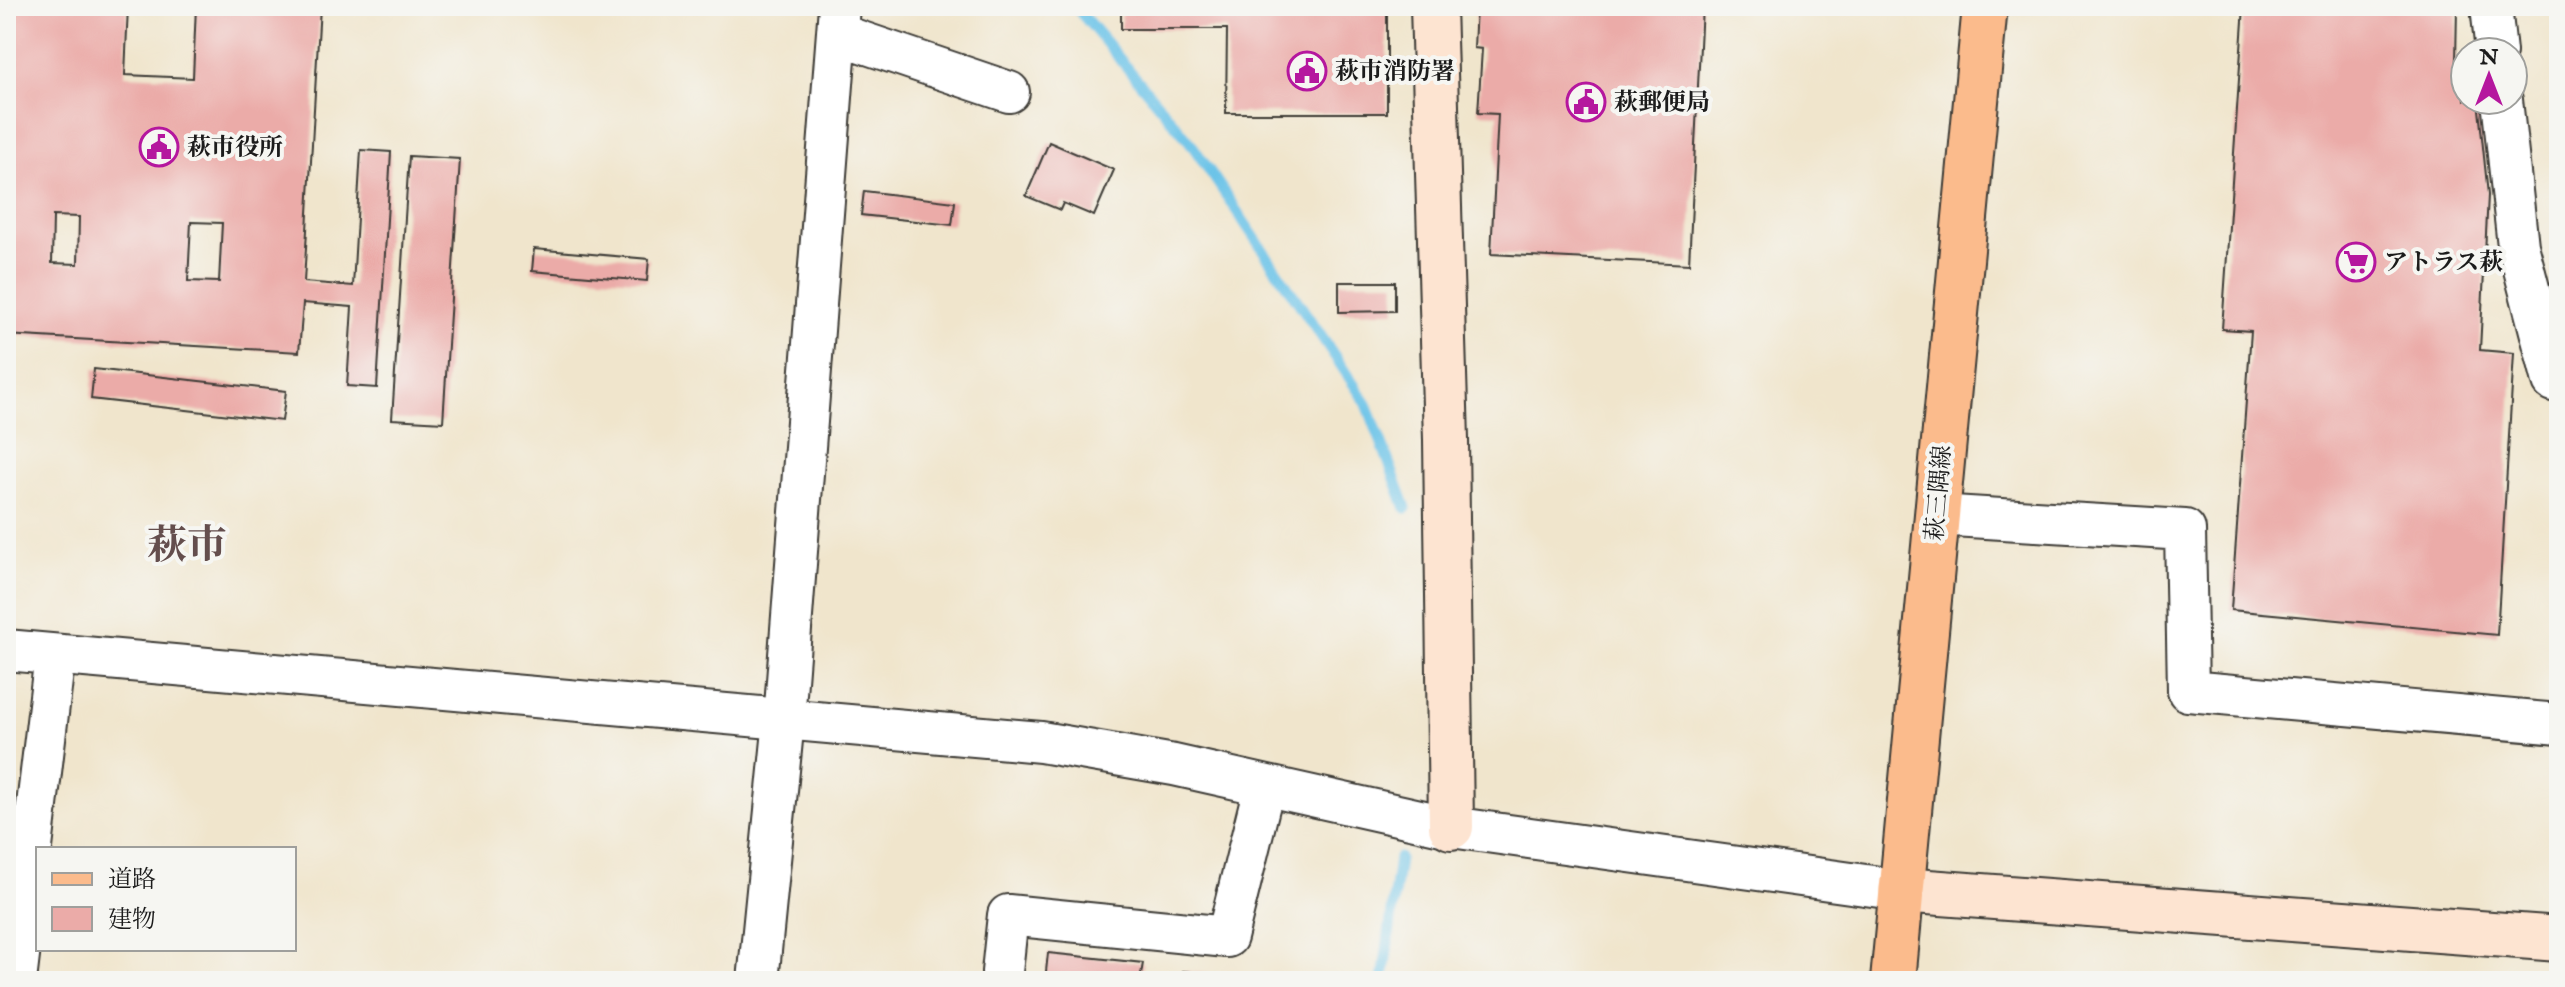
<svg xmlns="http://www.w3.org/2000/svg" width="2565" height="987" viewBox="0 0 2565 987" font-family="'IM FELL English','Noto Serif JP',serif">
  <rect width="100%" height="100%" fill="#f6f6f2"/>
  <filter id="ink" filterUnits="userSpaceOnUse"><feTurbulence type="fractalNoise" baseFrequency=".0125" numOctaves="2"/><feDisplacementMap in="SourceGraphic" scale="16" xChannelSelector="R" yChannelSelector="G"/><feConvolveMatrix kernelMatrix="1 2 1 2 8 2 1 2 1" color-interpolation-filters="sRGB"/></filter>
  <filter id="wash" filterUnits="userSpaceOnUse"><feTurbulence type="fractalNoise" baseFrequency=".006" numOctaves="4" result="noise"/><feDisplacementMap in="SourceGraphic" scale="32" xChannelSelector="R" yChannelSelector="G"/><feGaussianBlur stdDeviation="1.8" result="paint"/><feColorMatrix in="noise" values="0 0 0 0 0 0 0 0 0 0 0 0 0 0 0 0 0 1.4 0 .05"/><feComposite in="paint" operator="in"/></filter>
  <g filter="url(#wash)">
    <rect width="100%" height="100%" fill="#f0e5cc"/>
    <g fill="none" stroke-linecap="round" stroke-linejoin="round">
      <g stroke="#6bc3e8" stroke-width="11">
        <polyline points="1075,6 1190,142 1367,404 1406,508"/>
        <polyline points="1383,981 1399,858"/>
      </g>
    </g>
    <g id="blocks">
      <g fill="#ebaba8" fill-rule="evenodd">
        <path d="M6,6H128L125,75L193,78L196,6H320L304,282L353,286L361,150L391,152L377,388L347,386L352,307L303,303L299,352L6,335ZM53,216L79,217L78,264L52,263ZM191,222L222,223L219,282L188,281Z"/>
        <polygon points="1121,6 1387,6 1387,113 1226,113 1227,29 1121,29"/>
        <polygon points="1476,6 1702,6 1689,264 1491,254 1498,114 1478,113 1482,49 1474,48"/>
        <polygon points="2244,6 2457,6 2456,63 2465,63 2465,100 2478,100 2488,195 2480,350 2514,353 2497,635 2231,610 2251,331 2222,329"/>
        <polygon points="1049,142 1114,170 1094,216 1063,203 1060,210 1026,196"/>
        <polygon points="409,156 460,159 443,422 392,419"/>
        <polygon points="864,191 955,202 952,225 861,215"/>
        <polygon points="534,249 649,259 647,281 532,271"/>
        <polygon points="1339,282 1395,282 1395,311 1339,312"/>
        <polygon points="94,369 286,391 282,421 91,399"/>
        <polygon points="1048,953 1143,963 1140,981 1045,981"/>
        <polygon points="1183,971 1255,979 1254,981 1182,981"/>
      </g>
    </g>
  </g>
  <g filter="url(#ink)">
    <use href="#blocks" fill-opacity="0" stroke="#3c3a36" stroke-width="2"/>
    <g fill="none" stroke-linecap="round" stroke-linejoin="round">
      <g stroke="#3c3a36" stroke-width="44">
        <g id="street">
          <polyline points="2491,6 2496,52"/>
          <polyline points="838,34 1009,92"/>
          <polyline points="2502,100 2518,246 2553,381 2559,382"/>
          <polyline points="1936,515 2185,530 2188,691 2559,724"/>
          <polyline points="6,650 1041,742 1174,765 1451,827 1901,890"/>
          <polyline points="1002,972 1008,915 1227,937 1264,787"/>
          <polyline points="16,981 55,655"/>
          <polyline points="758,981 784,720 839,6"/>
        </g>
      </g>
      <g stroke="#3c3a36" stroke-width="48">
        <g id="secondary">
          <polyline points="1433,6 1446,440 1451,827"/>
          <polyline points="1901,890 2559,939"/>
        </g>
      </g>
      <g stroke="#3c3a36" stroke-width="48">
        <polyline id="primary" points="1893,981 1985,6"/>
      </g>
      <use href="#street" stroke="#fff" stroke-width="40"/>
      <use href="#secondary" stroke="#fde4d1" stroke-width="44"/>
      <use href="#primary" stroke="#fbbb8c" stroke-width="44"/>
    </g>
  </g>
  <defs>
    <g id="civic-ring" transform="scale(2)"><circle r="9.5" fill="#f6f6f2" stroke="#b5179e" stroke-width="1.5"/><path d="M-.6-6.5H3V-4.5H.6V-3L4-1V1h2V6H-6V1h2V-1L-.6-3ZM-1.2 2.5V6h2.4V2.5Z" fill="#b5179e"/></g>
    <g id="supermarket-ring" transform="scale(2)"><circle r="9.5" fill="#f6f6f2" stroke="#b5179e" stroke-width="1.5"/><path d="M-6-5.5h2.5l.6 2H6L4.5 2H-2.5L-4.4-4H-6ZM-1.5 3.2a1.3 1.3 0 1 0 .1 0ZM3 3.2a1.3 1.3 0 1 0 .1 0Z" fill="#b5179e"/></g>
  </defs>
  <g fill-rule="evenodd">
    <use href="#civic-ring" x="1307" y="71"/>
    <use href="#civic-ring" x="1586" y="102"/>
    <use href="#civic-ring" x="159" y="147"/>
    <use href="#supermarket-ring" x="2356" y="262"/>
  </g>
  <g text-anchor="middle" stroke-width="8" stroke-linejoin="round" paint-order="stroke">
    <g font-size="24" font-weight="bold" fill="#1c1c1c" stroke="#f6f6f2" text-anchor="start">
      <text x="1335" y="79">萩市消防署</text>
      <text x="1614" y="110">萩郵便局</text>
      <text x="187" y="155">萩市役所</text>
      <text x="2384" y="270">アトラス萩</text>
    </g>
    <g font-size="24" fill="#1c1c1c" stroke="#f6f6f2">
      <text transform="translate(1938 493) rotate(-85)" y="8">萩三隅線</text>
    </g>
    <g font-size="40" font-weight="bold" fill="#644e4d" stroke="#f6f6f2">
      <text x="187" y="558">萩市</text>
    </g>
  </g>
  <rect width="2565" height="987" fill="none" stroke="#f6f6f2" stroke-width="32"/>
  <rect x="36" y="847" width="260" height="104" fill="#f6f6f2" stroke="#9f9f9c" stroke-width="2"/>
  <rect x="52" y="873" width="40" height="12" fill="#fbbb8c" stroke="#9f9f9c" stroke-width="2"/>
  <text x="108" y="887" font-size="24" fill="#1c1c1c">道路</text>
  <rect x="52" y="907" width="40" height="24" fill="#ebaba8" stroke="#9f9f9c" stroke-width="2"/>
  <text x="108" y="927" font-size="24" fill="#1c1c1c">建物</text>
  <g transform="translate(2489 76)"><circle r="38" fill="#f6f6f2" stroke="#9f9f9c" stroke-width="2"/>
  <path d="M0-6L14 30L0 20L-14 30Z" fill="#b5179e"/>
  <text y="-12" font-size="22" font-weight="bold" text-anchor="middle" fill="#1c1c1c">N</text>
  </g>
</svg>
